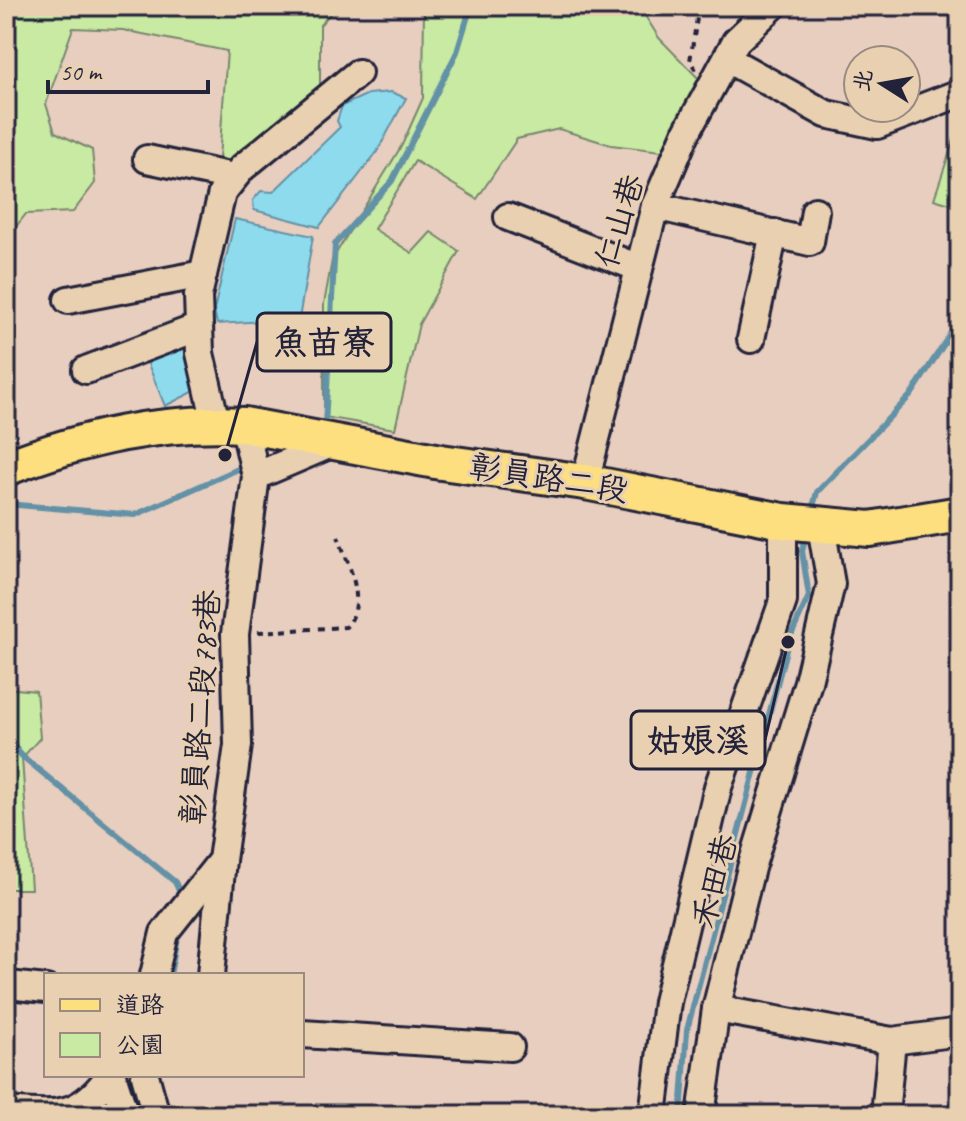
<svg xmlns="http://www.w3.org/2000/svg" width="966" height="1121" viewBox="0 0 966 1121" font-family="Caveat,'LXGW WenKai TC',sans-serif">
  <rect width="100%" height="100%" fill="#e8cebf"/>
  <filter id="ink" filterUnits="userSpaceOnUse"><feTurbulence type="fractalNoise" baseFrequency=".0125" numOctaves="2"/><feDisplacementMap in="SourceGraphic" scale="16" xChannelSelector="R" yChannelSelector="G"/><feConvolveMatrix kernelMatrix="1 2 1 2 8 2 1 2 1" color-interpolation-filters="sRGB"/></filter>
  <g filter="url(#ink)">
    <g fill="#c9eaa2" stroke="#76866e" stroke-width="2">
      <polygon points="6,6 337,6 320,25 320,91 249,163 219,159 227,51 123,30 73,28 46,104 55,132 92,150 95,183 73,212 26,214 6,239"/>
      <polygon points="424,6 639,6 659,38 702,82 670,152 611,145 559,129 517,139 477,199 415,161 374,229 412,253 431,232 459,251 419,324 395,429 324,417 324,304 332,260 402,145 423,98"/>
      <polygon points="960,121 960,207 934,199"/>
      <polygon points="6,688 36,691 40,738 22,758 31,889 6,889"/>
    </g>
    <g fill="#8edbed" stroke="#6391a6" stroke-width="2">
      <polygon points="391,92 406,98 377,152 319,227 254,210 253,200 261,191 273,192 340,127 337,121 342,106 368,94"/>
      <polygon points="235,219 313,236 299,319 217,324 214,310"/>
      <polygon points="186,341 199,389 165,406 146,359"/>
    </g>
    <g fill="none" stroke-linecap="round" stroke-linejoin="round">
      <g stroke="#6391a6" stroke-width="6">
        <polyline points="321,428 325,425 335,244 392,181 457,52 471,6"/>
        <polyline points="6,504 135,515 247,465"/>
        <polyline points="811,514 817,492 911,395 960,319"/>
        <polyline points="6,737 22,756 175,882 182,897"/>
        <polyline points="170,975 178,932"/>
        <polyline points="164,1097 170,1115"/>
        <polyline points="681,1115 687,1030 788,642 809,596 802,551 806,533"/>
      </g>
      <g stroke="#22223b" stroke-width="32">
        <g id="minor">
          <polyline points="727,59 826,114 877,125 960,93"/>
          <polyline points="147,159 233,177"/>
          <polyline points="655,206 810,242 815,211"/>
          <polyline points="508,217 639,268"/>
          <polyline points="68,300 203,274"/>
          <polyline points="751,339 774,233"/>
          <polyline points="86,370 199,327"/>
          <polyline points="216,423 200,353 198,296 222,193 242,168 358,73"/>
          <polyline points="256,476 331,444"/>
          <polyline points="585,482 655,206 686,133 736,41 773,6"/>
          <polyline points="154,975 164,933 222,860 238,745 235,634 256,476 244,425"/>
          <polyline points="211,975 222,860"/>
          <polyline points="8,985 46,989"/>
          <polyline points="716,1009 892,1041 885,1115"/>
          <polyline points="302,1034 510,1047"/>
          <polyline points="892,1041 960,1032"/>
          <polyline points="112,1075 125,1115"/>
          <polyline points="145,1075 156,1115"/>
          <path d="M6,1111C56,1115 79,1119 110,1075"/>
          <polyline points="653,1115 667,1002 718,787 783,601 783,521"/>
          <polyline points="701,1115 716,1009 751,868 808,682 831,584 821,526"/>
        </g>
      </g>
      <g stroke="#22223b" stroke-width="40">
        <path id="major" d="M6,468C83,438 161,420 244,425L441,462L585,482L783,521L870,529L960,514"/>
      </g>
      <g stroke="#22223b" stroke-width="4" stroke-dasharray="6 6" stroke-linecap="butt">
        <polyline points="696,70 690,61 699,6"/>
        <path d="M258,632L346,627C369,602 347,563 338,536"/>
      </g>
      <use href="#minor" stroke="#e9d0b1" stroke-width="26"/>
      <use href="#major" stroke="#fddf80" stroke-width="34"/>
    </g>
  </g>
  <g text-anchor="middle" stroke-width="6" stroke-linejoin="round" paint-order="stroke">
    <g font-size="32" fill="#22223b" stroke="#e9d0b1">
      <text transform="translate(619 221) rotate(-73)" y="11">仁山巷</text>
      <text transform="translate(549 478) rotate(9)" y="11">彰員路二段</text>
      <text transform="translate(200 707) rotate(-86)" y="11">彰員路二段783巷</text>
      <text transform="translate(714 881) rotate(-75)" y="11">禾田巷</text>
    </g>
  </g>
  <path fill="none" stroke="#22223b" stroke-width="3" d="M225 455L257 342M788 642L765 740"/>
  <g fill="#22223b" stroke="#e9d0b1" stroke-width="3">
    <circle cx="225" cy="455" r="8"/>
    <circle cx="788" cy="642" r="8"/>
  </g>
  <g fill="#e9d0b1" stroke="#22223b" stroke-width="3">
    <rect x="257" y="313" width="134" height="58" rx="8"/>
    <rect x="631" y="711" width="134" height="58" rx="8"/>
  </g>
  <g font-size="34" text-anchor="middle" font-weight="bold" fill="#22223b">
    <text x="324" y="354">魚苗寮</text>
    <text x="698" y="752">姑娘溪</text>
  </g>
  <rect width="966" height="1121" fill="none" stroke="#e9d0b1" stroke-width="32"/>
  <rect x="16" y="16" width="934" height="1089" fill="none" stroke="#22223b" stroke-width="3" filter="url(#ink)"/>
  <rect x="44" y="973" width="260" height="104" fill="#e9d0b1" stroke="#998a82" stroke-width="2"/>
  <rect x="60" y="999" width="40" height="12" fill="#fddf80" stroke="#998a82" stroke-width="2"/>
  <text x="116" y="1013" font-size="24" fill="#22223b">道路</text>
  <rect x="60" y="1033" width="40" height="24" fill="#c9eaa2" stroke="#998a82" stroke-width="2"/>
  <text x="116" y="1053" font-size="24" fill="#22223b">公園</text>
  <g transform="translate(882 84) rotate(281)"><circle r="38" fill="#e9d0b1" stroke="#998a82" stroke-width="2"/>
  <path d="M0-6L14 30L0 20L-14 30Z" fill="#22223b"/>
  <text y="-12" font-size="22" font-weight="bold" text-anchor="middle" fill="#22223b">北</text>
  </g>
  <path d="M48 80v12h160v-12" fill="none" stroke="#22223b" stroke-width="4"/>
  <text x="60" y="80" font-size="24" fill="#22223b" stroke="#e9d0b1" stroke-width="6" paint-order="stroke">50 m</text>
</svg>
